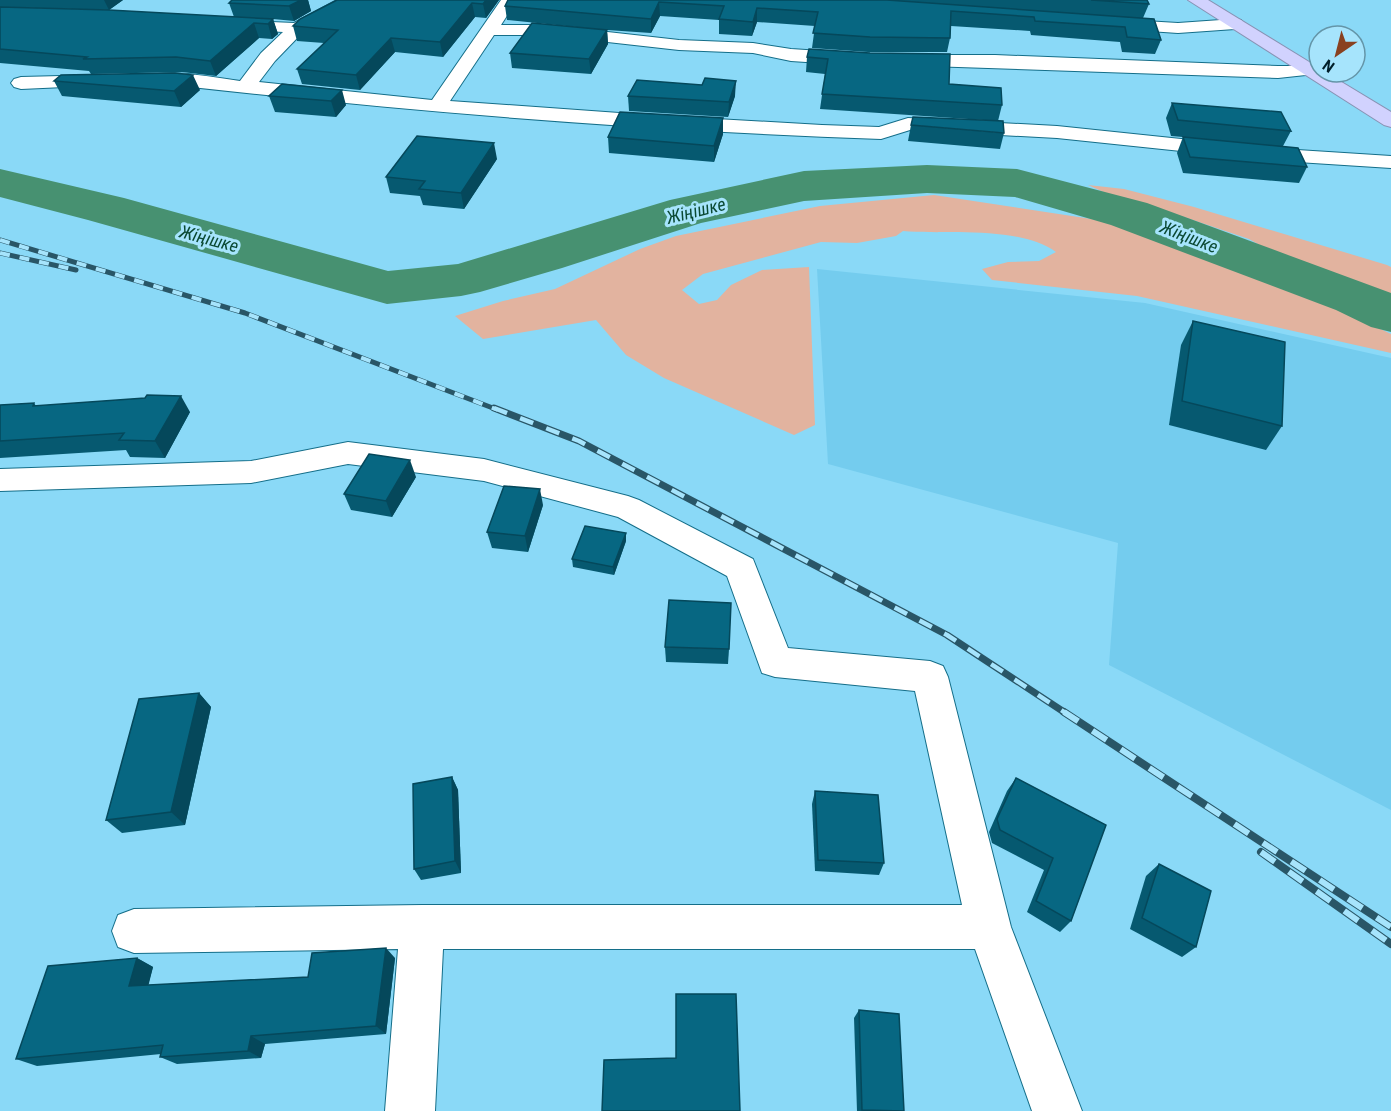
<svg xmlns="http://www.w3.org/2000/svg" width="1391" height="1111" viewBox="0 0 1391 1111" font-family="'Roboto Condensed',sans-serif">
  <rect width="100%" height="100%" fill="#8ad9f7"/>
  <polygon fill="#74ccee" points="817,269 1145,303 1391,358 1391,810 1109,665 1118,543 828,464"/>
  <g fill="#e2b39f">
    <polygon points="1088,185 1124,189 1194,207 1387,265 1391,267 1391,299 1281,257 1249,239 1181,216 1150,213"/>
    <path d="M934,195L1131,225L1191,253L1321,300L1391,334V353L1137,296L992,280L982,269L1008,262L1039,261L1056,252C1017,225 949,235 903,231L896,236L857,243L821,242L703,274L682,290L699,304L717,300L731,285L762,270L809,267L815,425L794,435L664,378L626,355L596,320L483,339L455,316L503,301L555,289L640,249L676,236L820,206Z"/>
  </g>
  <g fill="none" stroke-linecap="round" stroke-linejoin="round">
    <polygon fill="#479171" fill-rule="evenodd" points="927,165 1017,169 1147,203 1391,293 1391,332 1371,327 1336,310 1111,225 1015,197 927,193 804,201 701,223 562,268 480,292 461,296 387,304 88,220 0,197 0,169 124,198 388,271 458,264 670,200 804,171"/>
    <g stroke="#146e89" stroke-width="2">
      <g id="minor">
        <path d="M337,0H358L356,4L303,32L275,61L259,82L432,100L501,0H517L501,25H545L679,40L753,43L791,49L851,53L858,55L860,59L858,63L851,65L791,61L753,53L679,50L545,35H494L450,101L647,115L822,125L879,127L908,118L1057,126L1267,148L1391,156V168L1267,160L1057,138L910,130L881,139C647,131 414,112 182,86L145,84L142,80L145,76C175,69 210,77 240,81L261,53L283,32L230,29L224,28L221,24L224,20L294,23Z"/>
        <polygon points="1111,19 1178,23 1235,19 1241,20 1244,24 1241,28 1235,29 1178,33 1105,28 1102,24 1105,20"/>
        <polygon points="905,55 995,55 1278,66 1315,66 1317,70 1315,74 1278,78 898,65 896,61 898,57"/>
        <polygon points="101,75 108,77 111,81 108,85 21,89 14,87 11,83 14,79 21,77"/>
        <polygon points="348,442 484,459 628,496 639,500 753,559 788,648 930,661 943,666 948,677 1011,927 1082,1111 1032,1111 975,949 443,949 435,1111 385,1111 398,949 134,953 118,947 112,931 118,915 134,909 422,905 962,905 915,691 775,677 762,673 727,576 618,517 484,481 348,464 251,483 0,491 0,469 251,461"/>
      </g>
    </g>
    <g stroke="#8893b4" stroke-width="2">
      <polygon id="highway" points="1188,0 1208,0 1319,68 1319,72 1325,72 1391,112 1391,127 1384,125"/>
    </g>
    <use href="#minor" fill="#fff" fill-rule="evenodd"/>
    <use href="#highway" fill="#d1d2fe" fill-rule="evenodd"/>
    <g stroke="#295667" stroke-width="5">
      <g id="rail-far2">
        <polyline points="0,240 245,313 498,410"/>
        <polyline points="0,253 76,270"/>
      </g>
    </g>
    <g stroke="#295667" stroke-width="7">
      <polyline id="rail-far1" points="494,408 579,441 947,635 1067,714"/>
    </g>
    <g stroke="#295667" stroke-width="8">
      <g id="rail">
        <polyline points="1064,712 1391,927"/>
        <polyline points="1261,852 1391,944"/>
      </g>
    </g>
    <use href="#rail-far2" stroke="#a6e4fc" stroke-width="4" stroke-dasharray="10" stroke-linecap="butt"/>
    <use href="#rail-far1" stroke="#a6e4fc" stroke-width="4.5" stroke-dasharray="14" stroke-linecap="butt"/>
    <use href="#rail" stroke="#a6e4fc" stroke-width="6" stroke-dasharray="17" stroke-linecap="butt"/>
  </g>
  <g fill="#065970">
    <polygon points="0,0 123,0 109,10 0,7"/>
    <polygon points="308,0 311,11 294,21 273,19 278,34 272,39 259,38 216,76 182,72 91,74 89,71 0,63 0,7 234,17 229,3"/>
    <polygon points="337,0 499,0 486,18 475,17 443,57 395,52 360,90 302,84 297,69 324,43 297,41 293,26"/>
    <polygon points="508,0 1147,0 1149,4 1143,18 1154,19 1161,40 1155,54 1122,52 1120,42 1031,35 1030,31 951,26 950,38 947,52 868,52 812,48 815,26 757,22 752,36 719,34 719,20 660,16 651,33 607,30 608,44 591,74 512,68 510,53 586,28 507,20 505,6"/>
    <polygon points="809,49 949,84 1002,105 998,121 820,109 825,74 806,72 807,57"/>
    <polygon points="54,81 200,90 181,107 62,96"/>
    <polygon points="282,84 346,105 336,117 275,112 269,96"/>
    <polygon points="702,85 735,96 728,117 629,111 628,96"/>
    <polygon points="1172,103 1291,131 1283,146 1307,167 1299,183 1183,173 1177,153 1183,137 1206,139 1171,136 1166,118"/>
    <polygon points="911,125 1004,133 1000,149 908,141"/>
    <polygon points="723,134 714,162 609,153 608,137"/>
    <polygon points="497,159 464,209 423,205 420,196 390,193 386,177"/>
    <polygon points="1193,321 1282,426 1266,450 1169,425 1181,345"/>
    <polygon points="34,403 36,406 190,412 165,458 130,457 126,450 0,458 0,405"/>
    <polygon points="416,477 392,517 351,510 344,494"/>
    <polygon points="543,505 528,552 492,548 487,532"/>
    <polygon points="626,541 614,575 573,567 572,559"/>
    <polygon points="665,647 729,649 728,664 666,662"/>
    <polygon points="199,693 211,707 185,825 122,833 106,820"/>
    <polygon points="452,777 458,790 461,873 421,880 414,869"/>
    <polygon points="1016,778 1106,825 1071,921 1060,932 1027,912 1044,870 992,843 989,832 1007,791"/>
    <polygon points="815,791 884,863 879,875 815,871 812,804"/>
    <polygon points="1159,864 1196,947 1182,957 1130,929 1146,876"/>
    <polygon points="137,958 153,967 148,985 308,977 395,958 386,1034 265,1044 261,1058 177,1064 160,1057 161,1054 37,1066 16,1059"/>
    <polygon points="859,1010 904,1111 857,1111 854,1018"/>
  </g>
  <g fill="#05485b">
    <polygon points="104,0 123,0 109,10"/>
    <polygon points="301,0 308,0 311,11 294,21 289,6"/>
    <polygon points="486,0 499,0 486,18 483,4"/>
    <polygon points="659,2 660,16 651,33 651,19"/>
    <polygon points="472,3 475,17 443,57 440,42"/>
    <polygon points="757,8 757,22 752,36 753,22"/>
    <polygon points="273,19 278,34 272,39 268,24"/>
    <polygon points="254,23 259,38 216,76 210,61"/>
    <polygon points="607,30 608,44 591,74 589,59"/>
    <polygon points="391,38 395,52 360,90 356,75"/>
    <polygon points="193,75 200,90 181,107 174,91"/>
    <polygon points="736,81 735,96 728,117 729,102"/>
    <polygon points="342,90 346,105 336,117 331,101"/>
    <polygon points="723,118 723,134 714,162 714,146"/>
    <polygon points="494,143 497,159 464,209 461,193"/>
    <polygon points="181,396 190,412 165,458 155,441"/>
    <polygon points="410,460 416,477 392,517 386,501"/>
    <polygon points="540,489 543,505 528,552 525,536"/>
    <polygon points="626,533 626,541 614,575 613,567"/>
    <polygon points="199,693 211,707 185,825 171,812"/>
    <polygon points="452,777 458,790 461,873 455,861"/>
    <polygon points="386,948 395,958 386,1034 376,1026"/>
    <polygon points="137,958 153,967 146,995 129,986"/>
    <polygon points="251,1036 265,1044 261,1058 248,1051"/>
  </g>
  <g fill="#076782" stroke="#05485b" stroke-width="1.5">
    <polygon points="232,0 301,0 289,6 229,3"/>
    <polygon points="337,0 486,0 483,4 472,3 440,42 391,38 356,75 297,69 338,30 293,26 300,19"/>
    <polygon points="508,0 887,0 1154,19 1161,40 1127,37 1125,27 1035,21 1034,17 951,11 950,38 870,37 813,33 818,12 757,8 753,22 719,19 724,6 659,2 651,19 505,6"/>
    <polygon points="1091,0 1147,0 1149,4"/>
    <polygon points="0,7 109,10 273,19 268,24 254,23 210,61 176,57 83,59 87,57 0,49"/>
    <polygon points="532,23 607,30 589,59 510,53"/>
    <polygon points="809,49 870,53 950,54 949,84 1001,88 1002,105 822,94 828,59 807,57"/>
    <polygon points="175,73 193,75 174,91 54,81 61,75"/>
    <polygon points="705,78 736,81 729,102 628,96 637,80 702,85"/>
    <polygon points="282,84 342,90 331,101 269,96"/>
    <polygon points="1172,103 1281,112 1291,131 1178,120"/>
    <polygon points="620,112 723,118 714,146 608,137"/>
    <polygon points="913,117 1003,121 1004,133 911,125"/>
    <polygon points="417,136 494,143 461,193 419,189 425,181 386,177"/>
    <polygon points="1183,137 1298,148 1307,167 1190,157"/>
    <polygon points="1193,321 1285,342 1282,426 1182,401"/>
    <polygon points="147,395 181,396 155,441 119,440 124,433 0,441 0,405 34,403 33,406 145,398"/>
    <polygon points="369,454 410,460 386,501 344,494"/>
    <polygon points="504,486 540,489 525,536 487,532"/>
    <polygon points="585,526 626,533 613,567 572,559"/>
    <polygon points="669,600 731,603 729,649 665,647"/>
    <polygon points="199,693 171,812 106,820 139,699"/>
    <polygon points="452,777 455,861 414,869 413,784"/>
    <polygon points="1016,778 1106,825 1071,921 1036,901 1053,858 1000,830 997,819"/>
    <polygon points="815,791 878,795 884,863 818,860"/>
    <polygon points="1159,864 1211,891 1196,947 1142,918"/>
    <polygon points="386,948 376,1026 251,1036 248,1051 160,1057 163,1045 16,1059 48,966 137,958 129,986 308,977 312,953"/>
    <polygon points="676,994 736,994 740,1111 602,1111 604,1060 676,1058"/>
    <polygon points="859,1010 899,1014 904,1111 862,1110"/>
  </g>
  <g text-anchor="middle" stroke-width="6" stroke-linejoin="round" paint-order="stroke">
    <g font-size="18" font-style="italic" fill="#0b4933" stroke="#a6e4fc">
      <text transform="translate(696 211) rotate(-14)" y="6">Жіңішке</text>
      <text transform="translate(1189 237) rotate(21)" y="6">Жіңішке</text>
      <text transform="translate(209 239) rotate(15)" y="6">Жіңішке</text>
    </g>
  </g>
  <g transform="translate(1337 54) rotate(215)"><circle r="28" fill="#a6e4fc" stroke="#6495a8" stroke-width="1.5"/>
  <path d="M0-4.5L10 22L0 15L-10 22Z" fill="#894120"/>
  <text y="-9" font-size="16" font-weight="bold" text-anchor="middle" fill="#001f2a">N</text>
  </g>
</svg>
